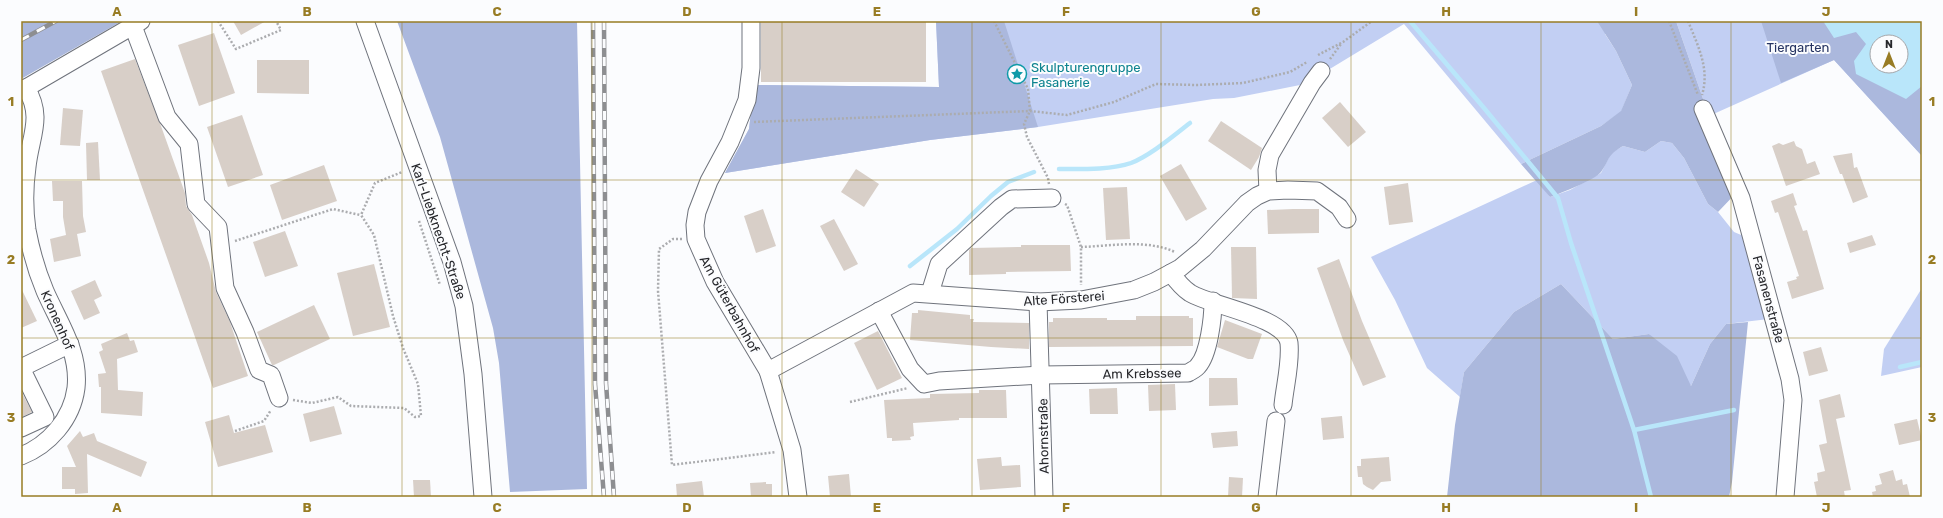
<svg xmlns="http://www.w3.org/2000/svg" width="1943" height="518" viewBox="0 0 1943 518" font-family="Rubik,sans-serif">
  <rect width="100%" height="100%" fill="#fbfcfe"/>
  <g fill="#c2cff3">
    <polygon points="936,21 1625,21 1605,34 1616,51 1632,85 1621,112 1601,126 1521,164 1404,24 1305,84 1234,98 1213,99 1038,127 930,140 725,173 749,129 754,85 939,87"/>
    <polygon points="1676,21 1823,21 1922,156 1834,60 1709,116"/>
    <polygon points="1661,141 1672,143 1684,158 1708,204 1718,212 1734,232 1746,237 1769,319 1726,324 1710,344 1691,386 1649,334 1613,339 1561,284 1514,312 1464,372 1460,397 1427,368 1395,300 1371,257 1537,180 1550,197 1570,190 1601,173 1611,153 1623,146 1645,152"/>
    <polygon points="1922,288 1922,367 1881,376 1884,349"/>
  </g>
  <g fill="#abb8dd" fill-rule="evenodd">
    <polygon points="21,21 122,21 21,79"/>
    <polygon points="397,21 577,21 587,489 510,492 499,363 493,328 440,137"/>
    <polygon points="936,21 1004,21 1038,127 930,140 725,173 749,129 754,85 939,87"/>
    <path d="M1597,21H1676L1709,116L1739,190L1718,212L1708,204L1684,158L1672,143L1661,141L1645,152L1623,146C1606,156 1611,158 1601,172C1595,180 1561,193 1550,197L1521,164L1601,126L1621,111L1632,85L1616,51Z"/>
    <path d="M1761,21H1922V156L1834,60L1781,83ZM1877,42H1901V66H1877Z"/>
    <polygon points="1561,284 1613,339 1649,334 1677,356 1691,386 1710,344 1726,324 1748,322 1732,482 1729,497 1447,497 1455,425 1464,372 1514,312"/>
  </g>
  <path fill="#b9e6fa" fill-rule="evenodd" d="M1823,21H1922V86L1906,99L1856,74L1854,61L1866,44L1856,32L1834,38ZM1877,42H1901V66H1877Z"/>
  <g fill="none" stroke-linecap="round" stroke-linejoin="round">
    <g stroke="#b9e6fa" stroke-width="4.5">
      <polyline points="1410,21 1484,108 1558,198 1571,243 1634,430 1651,497"/>
      <path d="M1059,169C1080,169 1111,170 1131,163C1151,155 1173,136 1190,123"/>
      <polyline points="910,266 957,229 991,196 1008,182 1034,172"/>
      <polyline points="1900,367 1922,362"/>
      <polyline points="1634,430 1734,410"/>
    </g>
  </g>
  <g fill="#d8cfc8">
    <polygon points="233,21 266,21 241,35"/>
    <rect x="761" y="21" width="165" height="61"/>
    <polygon points="214,33 235,93 199,106 178,45"/>
    <polygon points="135,59 161,126 185,193 186,206 192,215 209,263 216,292 230,322 248,376 213,388 101,71"/>
    <polygon points="257,60 309,60 309,94 257,93"/>
    <polygon points="1340,102 1366,132 1348,147 1322,118"/>
    <polygon points="63,108 83,110 80,146 60,145"/>
    <polygon points="242,115 263,175 228,187 207,127"/>
    <polygon points="1221,121 1262,148 1259,157 1251,170 1208,141"/>
    <polygon points="1794,141 1796,146 1802,149 1807,164 1815,161 1820,174 1786,186 1772,146 1779,143 1783,145"/>
    <polygon points="98,142 100,180 87,180 86,143"/>
    <polygon points="1852,153 1854,168 1857,167 1868,197 1853,203 1842,174 1840,174 1833,156"/>
    <polygon points="1181,164 1207,209 1186,221 1160,176"/>
    <polygon points="324,165 337,201 282,220 270,185"/>
    <polygon points="856,169 879,184 864,207 841,192"/>
    <polygon points="52,181 82,181 83,216 86,232 77,234 81,256 54,262 50,239 66,235 63,217 63,201 53,201"/>
    <polygon points="1408,183 1413,222 1389,225 1384,187"/>
    <polygon points="1127,187 1130,239 1106,240 1103,188"/>
    <polygon points="1793,193 1797,205 1794,206 1803,231 1807,230 1824,289 1792,299 1787,282 1797,279 1796,277 1799,276 1778,212 1775,213 1771,201"/>
    <polygon points="763,209 776,246 756,253 744,216"/>
    <polygon points="1293,209 1319,209 1319,233 1268,234 1267,210"/>
    <polygon points="834,219 858,264 844,271 820,226"/>
    <polygon points="285,231 298,266 265,277 253,242"/>
    <polygon points="1872,235 1876,245 1850,253 1847,243"/>
    <polygon points="1021,245 1070,245 1071,271 1006,272 1006,274 969,275 969,250 971,248 1021,247"/>
    <polygon points="1231,247 1256,247 1257,299 1232,298"/>
    <polygon points="1339,259 1362,321 1386,377 1363,386 1343,340 1317,268"/>
    <polygon points="374,264 390,327 353,336 337,273"/>
    <polygon points="95,280 102,296 94,300 100,313 84,320 71,291"/>
    <polygon points="21,288 37,321 21,328"/>
    <polygon points="314,305 330,339 274,365 272,365 257,332"/>
    <polygon points="918,310 970,315 970,319 974,319 973,322 1029,323 1029,349 991,347 910,340 912,313 918,313"/>
    <polygon points="1136,316 1189,316 1189,318 1193,318 1193,346 1049,347 1049,322 1053,322 1053,318 1107,318 1107,320 1136,320"/>
    <polygon points="1225,320 1262,334 1253,359 1248,359 1217,347"/>
    <polygon points="878,331 902,378 877,390 854,343"/>
    <polygon points="127,333 130,341 134,340 138,352 117,359 118,390 143,392 142,416 101,413 101,387 99,387 98,374 106,373 99,352 103,350 101,344"/>
    <polygon points="1821,347 1828,371 1809,376 1803,352"/>
    <polygon points="1209,378 1237,378 1238,405 1209,406"/>
    <polygon points="1175,384 1176,410 1149,411 1148,385"/>
    <polygon points="1117,388 1118,414 1090,414 1089,389"/>
    <polygon points="979,390 1006,390 1007,418 959,418 959,420 913,423 914,436 910,437 911,440 892,441 892,438 887,438 884,400 930,398 930,394 979,393"/>
    <polygon points="21,391 32,412 22,417 21,415"/>
    <polygon points="1840,394 1845,417 1836,419 1851,490 1844,491 1845,497 1817,497 1814,482 1818,481 1817,473 1825,471 1819,445 1827,443 1819,400"/>
    <polygon points="334,406 342,434 310,442 303,414"/>
    <polygon points="229,415 234,433 265,425 273,452 218,467 205,422"/>
    <polygon points="1342,416 1344,438 1323,440 1321,418"/>
    <polygon points="1917,419 1922,440 1899,445 1894,424"/>
    <polygon points="80,431 83,437 94,433 97,441 147,462 141,477 87,454 88,493 75,494 75,489 62,489 62,467 76,467 67,446"/>
    <polygon points="1237,431 1238,446 1213,448 1211,433"/>
    <polygon points="1001,457 1002,466 1020,465 1021,487 980,490 977,459"/>
    <polygon points="1389,457 1391,481 1381,482 1373,490 1367,487 1363,484 1362,477 1358,477 1357,466 1361,466 1361,459"/>
    <polygon points="1893,470 1896,481 1902,479 1903,485 1907,484 1910,497 1873,497 1872,492 1876,491 1875,486 1882,484 1879,474"/>
    <polygon points="849,474 851,497 830,497 828,476"/>
    <polygon points="1229,477 1243,478 1242,497 1228,497"/>
    <polygon points="413,480 430,480 431,497 414,497"/>
    <polygon points="702,481 704,497 677,497 676,484"/>
    <polygon points="766,482 766,484 772,484 772,497 751,497 750,483"/>
  </g>
  <g fill="none" stroke-linecap="round" stroke-linejoin="round">
    <g stroke="#6f737c" stroke-width="19">
      <g id="minor">
        <polyline points="365,21 452,262 464,306 473,374 483,497"/>
        <polyline points="751,21 751,68 747,100 730,142 709,181 697,212 695,225 696,239 715,282 768,371 792,450 798,497"/>
        <polyline points="133,26 167,117 189,144 196,204 218,227 225,288 245,332 259,370 271,375 279,398"/>
        <polyline points="21,91 141,21"/>
        <polyline points="1703,109 1741,198 1790,379 1793,400 1785,497"/>
        <polyline points="1268,191 1267,170 1270,155 1312,83 1321,71"/>
        <path d="M1171,273C1176,280 1184,289 1190,293C1211,306 1285,317 1289,343C1291,363 1285,385 1283,405"/>
        <polyline points="930,293 939,264 1001,207 1012,199 1052,198"/>
        <polyline points="1038,302 1044,497"/>
        <path d="M879,311L910,369L924,384L939,381L1041,375L1188,373C1191,371 1196,369 1198,366C1209,354 1213,317 1213,301"/>
        <polyline points="768,371 913,293 1038,302 1081,300 1134,290 1154,282 1180,268 1203,249 1247,203 1257,196 1268,191 1288,190 1317,191 1339,207 1347,219"/>
        <polyline points="21,428 45,417 21,368 70,344"/>
        <path d="M21,456C49,445 72,419 76,388C80,352 59,323 45,291C37,272 31,251 27,230C24,209 24,188 27,167C30,137 44,117 26,88"/>
        <polyline points="1267,497 1276,421"/>
      </g>
    </g>
    <g stroke="#abacaf" stroke-width="2.5" stroke-dasharray="2 2" stroke-linecap="butt">
      <polyline points="218,21 236,49 281,30 276,21"/>
      <polyline points="994,21 1028,89 1030,111 1024,124 1027,137 1048,178 1049,184"/>
      <polyline points="1669,21 1698,95"/>
      <path d="M1688,21C1698,46 1710,69 1702,95"/>
      <polyline points="1318,55 1343,42 1372,21"/>
      <polyline points="1330,59 1341,44"/>
      <polyline points="754,122 1030,111 1067,115 1114,102 1156,84 1197,85 1243,83 1290,72 1307,62"/>
      <polyline points="1065,204 1067,205 1081,247 1081,285"/>
      <polyline points="419,221 440,285"/>
      <polyline points="682,239 673,239 659,249 658,291 672,465 776,452"/>
      <polyline points="235,241 333,209 360,215"/>
      <path d="M1081,247C1111,246 1147,239 1175,252"/>
      <polyline points="293,400 312,403 338,397 351,406 404,408 415,417 421,416 418,384 403,348 393,316 374,235 361,215 375,183 402,172"/>
      <polyline points="850,402 908,388"/>
      <polyline points="235,431 264,421 271,410"/>
    </g>
    <use href="#minor" stroke="#fff" stroke-width="17"/>
    <g stroke="#8d8e91" stroke-width="4.5">
      <g id="rail">
        <polyline points="593,21 595,384 604,497"/>
        <polyline points="604,21 606,383 614,497"/>
        <polyline points="21,40 56,21"/>
      </g>
    </g>
    <use href="#rail" stroke="#fbfcfe" stroke-width="3" stroke-dasharray="9" stroke-linecap="butt"/>
  </g>
  <path fill="none" stroke="#987c24" stroke-width="1" stroke-opacity="0.55" d="M212,21V497M402,21V497M592,21V497M782,21V497M972,21V497M1161,21V497M1351,21V497M1541,21V497M1731,21V497M21,180H1922M21,338H1922"/>
  <defs>
    <g id="sight-ring" transform="scale(1)"><circle r="9.5" fill="#fbfcfe" stroke="#0f9aa8" stroke-width="1.5"/><path d="M0-6L1.8-2.2L6-1.7L2.9 1.2L3.7 5.4L0 3.3L-3.7 5.4L-2.9 1.2L-6-1.7L-1.8-2.2Z" fill="#0f9aa8"/></g>
  </defs>
  <g fill-rule="evenodd">
    <use href="#sight-ring" x="1017" y="74"/>
  </g>
  <g text-anchor="middle" stroke-width="4" stroke-linejoin="round" paint-order="stroke">
    <g font-size="13" fill="#263462" stroke="#fbfcfe">
      <text x="1798" y="52">Tiergarten</text>
    </g>
    <g font-size="13" fill="#0d838f" stroke="#fbfcfe" text-anchor="start">
      <text x="1031" y="72">Skulpturengruppe<tspan x="1031" dy="15">Fasanerie</tspan></text>
    </g>
    <g font-size="13" fill="#27282c" stroke="#fbfcfe">
      <text transform="translate(439 231) rotate(71)" y="5">Karl-Liebknecht-Straße</text>
      <text transform="translate(1064 298) rotate(-4)" y="5">Alte Försterei</text>
      <text transform="translate(1769 299) rotate(75)" y="5">Fasanenstraße</text>
      <text transform="translate(730 304) rotate(61)" y="5">Am Güterbahnhof</text>
      <text transform="translate(58 320) rotate(66)" y="5">Kronenhof</text>
      <text transform="translate(1142 373) rotate(-1)" y="5">Am Krebssee</text>
      <text transform="translate(1043 436) rotate(-91)" y="5">Ahornstraße</text>
    </g>
  </g>
  <rect width="1943" height="518" fill="none" stroke="#fbfcfe" stroke-width="44"/>
  <g transform="translate(1889 54)"><circle r="19" fill="#fbfcfe" stroke="#a6a7aa"/>
  <path d="M0-3L7 15L0 10L-7 15Z" fill="#987c24"/>
  <text y="-6" font-size="11" font-weight="bold" text-anchor="middle" fill="#27282c">N</text>
  </g>
  <rect x="22" y="22" width="1899" height="474" fill="none" stroke="#987c24" stroke-width="1.5"/>
  <g font-size="13" text-anchor="middle" font-weight="bold" fill="#987c24">
    <text x="117" y="16">A</text>
    <text x="307" y="16">B</text>
    <text x="497" y="16">C</text>
    <text x="687" y="16">D</text>
    <text x="877" y="16">E</text>
    <text x="1066" y="16">F</text>
    <text x="1256" y="16">G</text>
    <text x="1446" y="16">H</text>
    <text x="1636" y="16">I</text>
    <text x="1826" y="16">J</text>
    <text x="11" y="106">1</text>
    <text x="1932" y="106">1</text>
    <text x="11" y="264">2</text>
    <text x="1932" y="264">2</text>
    <text x="11" y="422">3</text>
    <text x="1932" y="422">3</text>
    <text x="117" y="512">A</text>
    <text x="307" y="512">B</text>
    <text x="497" y="512">C</text>
    <text x="687" y="512">D</text>
    <text x="877" y="512">E</text>
    <text x="1066" y="512">F</text>
    <text x="1256" y="512">G</text>
    <text x="1446" y="512">H</text>
    <text x="1636" y="512">I</text>
    <text x="1826" y="512">J</text>
  </g>
</svg>
